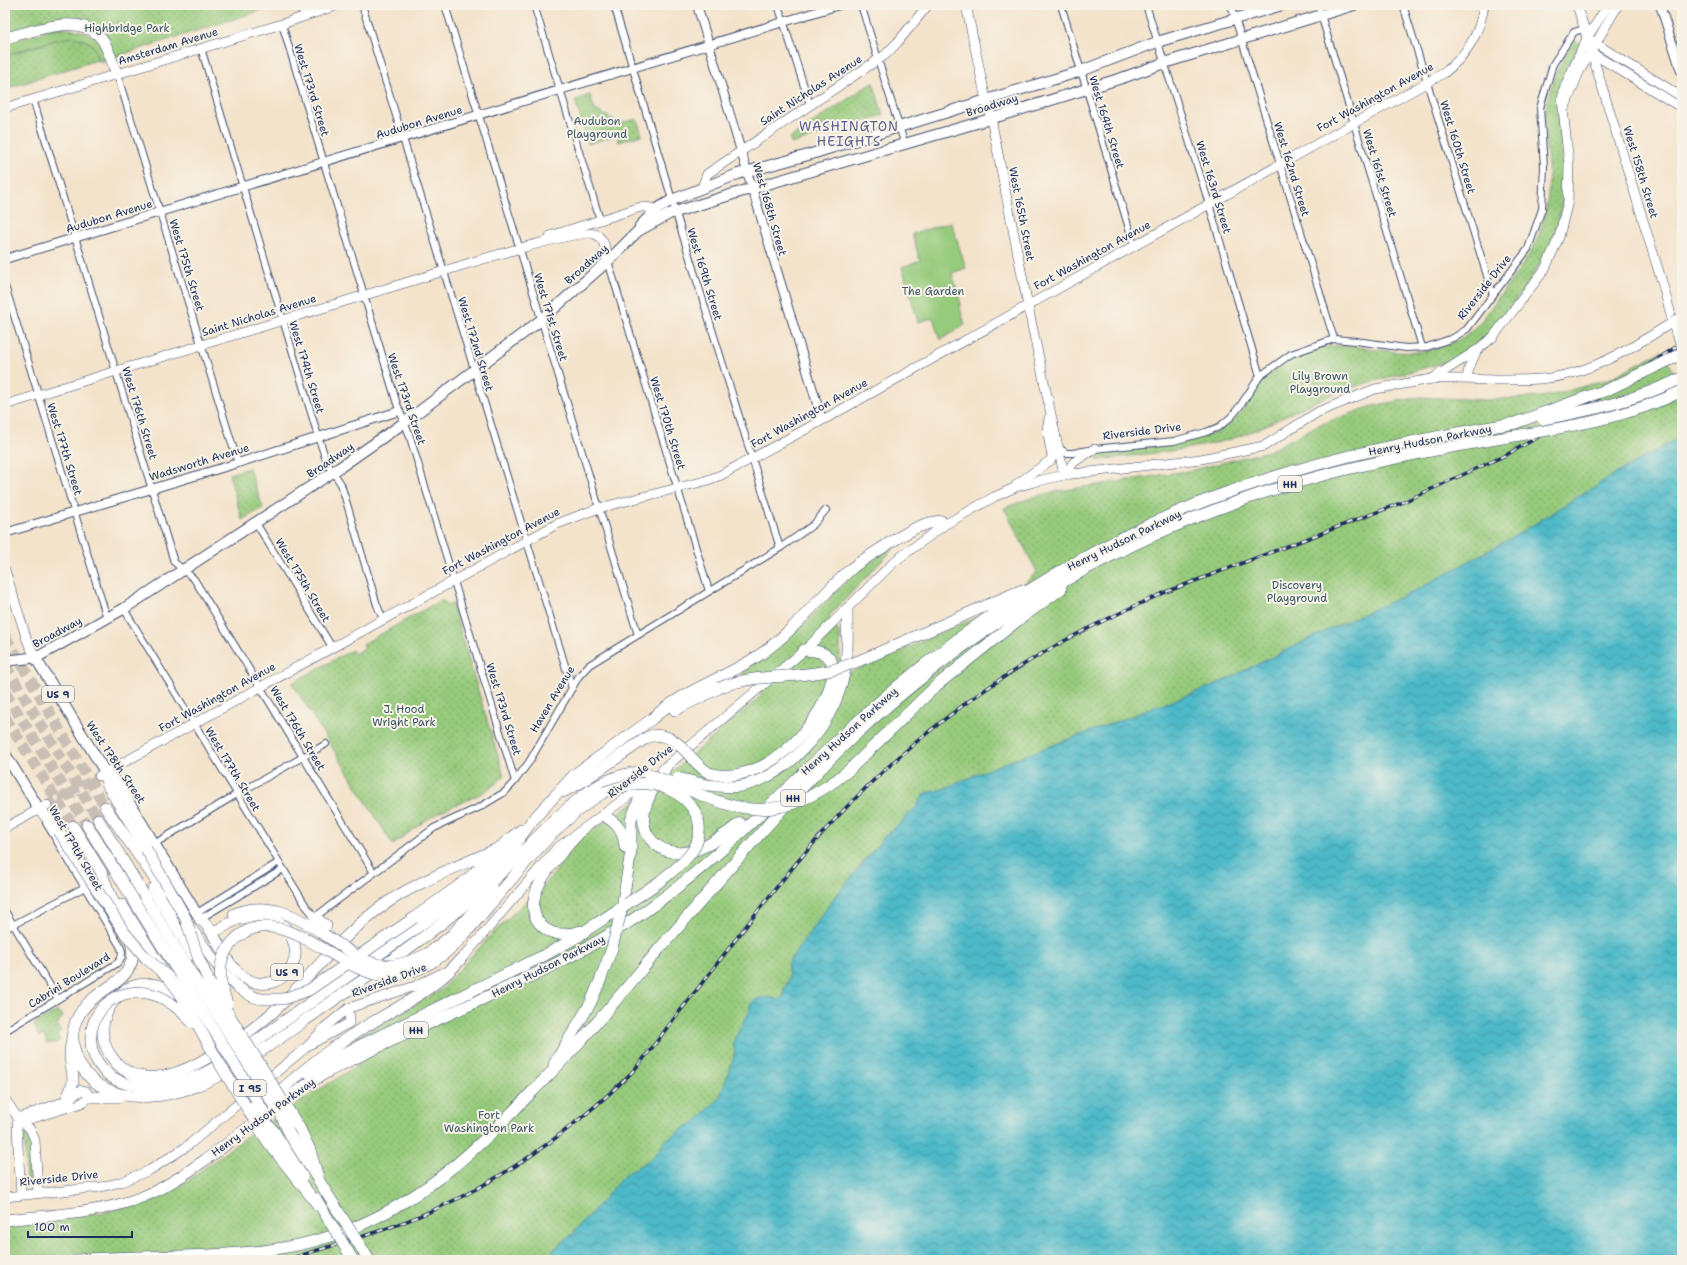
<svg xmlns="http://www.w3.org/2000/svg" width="1687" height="1265" viewBox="0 0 1687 1265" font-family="'Shantell Sans',sans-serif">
  <defs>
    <pattern id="park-dots" width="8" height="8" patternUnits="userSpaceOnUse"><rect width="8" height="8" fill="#97cb7c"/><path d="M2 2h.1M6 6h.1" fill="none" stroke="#7aa569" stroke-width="1.8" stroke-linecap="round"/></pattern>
    <pattern id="water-waves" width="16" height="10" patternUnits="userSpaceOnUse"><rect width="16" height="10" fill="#4db9c8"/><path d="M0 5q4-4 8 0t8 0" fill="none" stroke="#3f97a6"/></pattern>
  </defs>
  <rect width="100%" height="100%" fill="#f7f3e8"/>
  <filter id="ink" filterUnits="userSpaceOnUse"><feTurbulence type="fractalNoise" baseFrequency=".025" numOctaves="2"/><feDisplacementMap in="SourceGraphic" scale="8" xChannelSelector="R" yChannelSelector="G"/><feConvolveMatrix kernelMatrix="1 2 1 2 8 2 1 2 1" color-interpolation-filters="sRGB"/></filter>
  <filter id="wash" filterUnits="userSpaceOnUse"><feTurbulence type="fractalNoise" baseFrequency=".012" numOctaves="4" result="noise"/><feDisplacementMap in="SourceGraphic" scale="16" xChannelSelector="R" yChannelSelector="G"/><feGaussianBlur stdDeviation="0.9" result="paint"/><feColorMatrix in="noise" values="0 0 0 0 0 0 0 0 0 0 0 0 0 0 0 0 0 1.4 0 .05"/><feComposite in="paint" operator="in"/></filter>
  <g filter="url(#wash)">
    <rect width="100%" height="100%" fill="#f4e3cb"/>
    <g fill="#97cb7c" stroke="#597d6d">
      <path d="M56,29C79,29 106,31 103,62L97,60C97,17 26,50 5,56V43Z"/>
      <polygon points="951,222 966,268 952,273 961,304 959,305 965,325 940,340 933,318 918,322 902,267 920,261 912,234"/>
    </g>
    <g fill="url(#park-dots)" stroke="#597d6d">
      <polygon points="5,5 278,5 114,57 88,24 5,35"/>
      <path d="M73,37C86,40 97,44 97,60L5,89V56L56,40Z"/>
      <path d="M1575,40L1579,44C1571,63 1562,82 1559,102C1556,136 1568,167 1563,202C1557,241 1537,271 1514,302C1494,328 1480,347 1450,361C1410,373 1369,380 1330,395C1295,409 1264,429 1228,440C1186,451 1142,454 1099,460L1096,459L1097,454C1116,452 1136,449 1155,446C1182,442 1210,441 1232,422C1243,413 1250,399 1258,387C1270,371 1287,360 1305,353C1336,339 1365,349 1396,352C1424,354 1453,348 1475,328C1485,318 1493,304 1502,293C1515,275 1529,258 1538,237C1547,215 1550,189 1548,165C1547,149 1543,133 1545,117C1547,89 1559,66 1572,42Z"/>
      <polygon points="873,82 883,115 791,144 790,138"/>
      <polygon points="590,95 595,110 621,123 637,119 642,135 619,142 617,135 588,144 575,100"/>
      <polygon points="1662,351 1682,384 1682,436 1598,484 1597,487 1587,491 1520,533 1417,590 1332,628 1215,685 989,769 944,789 925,793 915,809 907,814 902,822 886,835 834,898 792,957 788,965 789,980 787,982 782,999 778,1000 770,997 762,998 750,1011 736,1036 734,1045 735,1051 733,1061 719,1099 693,1124 687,1126 665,1141 658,1152 649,1160 629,1172 572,1235 555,1248 548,1260 5,1260 5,1224 105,1212 151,1200 184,1183 250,1134 364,1061 354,1039 441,990 487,939 553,875 579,838 645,795 762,695 741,673 800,628 857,571 899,543 829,616 840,634 840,674 853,671 998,608 1037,572 1004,508 1031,498 1052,492 1193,470 1269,451 1316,426 1372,406 1420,397 1485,400 1540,397 1557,394 1609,379"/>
      <polygon points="249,468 263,508 242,520 229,474"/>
      <path d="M441,600L448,605L452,604L504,776C485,796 462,801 438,813C422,822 407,834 393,845L292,683L352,650L354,654L365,648L363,644Z"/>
      <polygon points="57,1011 63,1016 57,1025 60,1029 61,1031 57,1035 60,1040 56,1043 46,1043 46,1040 43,1035 39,1037 34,1024"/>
      <polygon points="29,1130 32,1146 32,1181 26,1181 25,1146 23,1131"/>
    </g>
    <path fill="url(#water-waves)" stroke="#347493" d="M1682,436V1260H548L555,1248L572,1235L621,1179L629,1172L649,1160L658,1152L665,1141L687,1126L693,1124L719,1099L733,1061L735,1051L733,1045L736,1036L750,1011V1005C757,996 768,996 778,1000L784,996V989L789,980L788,965L792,957L834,898L886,835L902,822L907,814L915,809L925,793L944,789L989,769L1215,685L1332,628L1417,590L1520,533L1587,491L1597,487L1598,484Z"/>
  </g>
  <g filter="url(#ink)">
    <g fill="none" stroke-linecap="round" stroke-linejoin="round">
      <polyline stroke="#c9bfb5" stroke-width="9" stroke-dasharray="9 4.5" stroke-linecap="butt" points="47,805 99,776"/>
      <g stroke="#c9bfb5" stroke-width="11" stroke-dasharray="11 5.5" stroke-linecap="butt">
        <polyline points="5,636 105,807"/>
        <polyline points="5,665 98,819"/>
        <polyline points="5,692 87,825"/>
        <polyline points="5,717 73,826"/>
      </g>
      <g stroke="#3c4a6e" stroke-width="8">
        <g id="minor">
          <polyline points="362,5 572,688"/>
          <polyline points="445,5 638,635"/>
          <polyline points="534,5 600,220"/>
          <polyline points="614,5 678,220 780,548"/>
          <polyline points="778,5 810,105"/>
          <polyline points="861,5 905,145"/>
          <polyline points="1061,5 1134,245"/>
          <polyline points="1146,5 1206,194 1260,376"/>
          <polyline points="1231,5 1334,339"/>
          <polyline points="1318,5 1422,347"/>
          <polyline points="1403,5 1493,295"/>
          <polyline points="282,24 397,404 409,434 515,781"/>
          <polyline points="201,48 318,436 327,463 341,484 377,605 383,619"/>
          <polyline points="117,74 238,463"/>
          <polyline points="33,99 174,562 194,579 374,873"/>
          <polyline points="608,261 709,591"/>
          <polyline points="5,286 107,618"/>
          <polyline points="1058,447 1066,453 1073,453 1094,449 1174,441 1206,432 1219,427 1231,417 1240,406 1260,376 1291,354 1334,339 1356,341 1406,348 1427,347 1453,338 1467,329 1528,249 1542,209 1544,166 1540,108 1553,64 1574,32 1587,28"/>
          <polyline points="256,523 332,647"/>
          <polyline points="124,609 306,906 315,917 434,828 480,807 505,792 515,781 529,762 579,676 589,665 780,548 813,525 826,510"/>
          <polyline points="154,844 237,794 326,744"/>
          <polyline points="5,911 58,999"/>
          <polyline points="197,913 279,862"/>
          <polyline points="200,919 283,869"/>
          <polyline points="5,929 85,887"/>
          <path d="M5,1031L116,964C122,959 124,953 120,946L46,823"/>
        </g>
      </g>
      <g stroke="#3c4a6e" stroke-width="10">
        <g id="tertiary">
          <polyline points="697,5 822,420"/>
          <polyline points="1660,5 1682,74"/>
          <polyline points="5,259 839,5"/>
          <polyline points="5,533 238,463 399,411"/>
        </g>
      </g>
      <g stroke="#3c4a6e" stroke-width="10">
        <g id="secondary">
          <polyline points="966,5 986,100 991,118 1030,316 1064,475"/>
          <polyline points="1577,5 1662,282 1676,334"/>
          <polyline points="1590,40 1682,97"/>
          <polyline points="1590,52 1682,108"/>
          <polyline points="1565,107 1579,72 1618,5"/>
          <polyline points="5,108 282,24 338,5"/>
          <polyline points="702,188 707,174 885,55 897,43 928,5"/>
          <polyline points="550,236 641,207 645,207 657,209"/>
          <polyline points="1467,378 1469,368 1477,350"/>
          <path d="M1433,379C1469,378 1504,382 1540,379C1589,375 1632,348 1673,322"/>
          <path d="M5,405L444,271C466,264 581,228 595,234C605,238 606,252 608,261"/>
          <polyline points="1064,475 1074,462 1094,449"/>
          <polyline points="1017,484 1051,460 1052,457 1047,429 1049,418"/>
          <polyline points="946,524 994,497 1016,487 1038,481 1064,475 1201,459 1264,446 1318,412 1375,389 1432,379 1477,350 1493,337 1545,269 1559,237 1568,201 1569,165 1562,99 1565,86 1587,38 1608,5"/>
          <polyline points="5,570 27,640 35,657"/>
          <polyline points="662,770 807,648 895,561 943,526"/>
          <path d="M99,776L557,524L599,508L705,481L721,475L830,416L1444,73C1467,55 1480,34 1484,5"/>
          <polyline points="5,828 47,805"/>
          <polyline points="455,965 467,953 556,849 646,783"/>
          <polyline points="309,1045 325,1027 349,1008 415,986 444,972"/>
          <polygon points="81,1090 86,1091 89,1096 85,1101 79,1104 30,1119 24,1120 18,1118 66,1101"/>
          <polyline points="5,1099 18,1118 30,1129 35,1140 38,1192"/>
          <polyline points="18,1118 17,1128 21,1194"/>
          <polyline points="5,1197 101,1187 121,1182 150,1170 186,1147 309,1045 349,1023 350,1016 347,1013 343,1012"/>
        </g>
      </g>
      <g stroke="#3c4a6e" stroke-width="12">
        <g id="primary">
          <polyline points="640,226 657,209 672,200 738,174 808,155 1081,71 1157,42 1282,5"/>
          <polyline points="35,657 105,772 117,782 200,919"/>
          <polyline points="5,661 30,658 41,655 125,608 339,468 405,422 541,320 608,261 638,231 669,214 743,191 980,122 1122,78 1164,63 1354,5"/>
          <polyline points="5,754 39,809"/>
        </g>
      </g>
      <g stroke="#3c4a6e" stroke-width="12">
        <g id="motorway">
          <path d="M5,38C33,32 81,11 102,39C109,49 112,63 117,74"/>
          <polyline points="873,655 1022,590"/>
          <polyline points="675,710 719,688"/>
          <path d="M666,767C658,781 646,798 644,814C642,824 646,835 653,842C680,868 718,841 740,823"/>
          <polyline points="849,770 937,685 1017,621 1061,589"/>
          <polyline points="105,772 106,780 109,788 146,849"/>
          <path d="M709,773C760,788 817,731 830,686C833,678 835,666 830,659C824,651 813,651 804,650"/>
          <path d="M707,785C719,786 730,788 741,786C790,776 832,725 843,678C849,656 847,632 847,609"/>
          <polyline points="563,792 580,783 646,738 654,735 662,736"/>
          <polyline points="105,807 178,912"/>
          <polyline points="39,809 59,831"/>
          <path d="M603,815C617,823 624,831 625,847"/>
          <polyline points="98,819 188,968"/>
          <polyline points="87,825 179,973"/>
          <polyline points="73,826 103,875"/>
          <path d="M579,833C561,853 513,900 543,927C554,937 568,935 581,931"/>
          <polyline points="153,889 193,955"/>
          <polyline points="623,901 631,851 631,820 645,784"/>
          <polyline points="122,905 163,971"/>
          <path d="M234,914C268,900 297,916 325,935"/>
          <polyline points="315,917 326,926"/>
          <polyline points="414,918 468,879 508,840 521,830"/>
          <path d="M200,919C204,922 208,926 210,930C221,946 227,966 244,977C252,983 263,985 273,982C314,967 295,905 242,918C233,920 226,926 217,930"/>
          <path d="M189,926C208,950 229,992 261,999"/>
          <polyline points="429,953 453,934 493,889"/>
          <path d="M434,961C456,947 471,927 488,907C523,866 557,821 604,792"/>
          <path d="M182,996C171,989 158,983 145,984C120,985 101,1011 103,1035C104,1045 108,1053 114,1060C136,1088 174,1077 200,1062C226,1048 251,1032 273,1012C308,980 336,942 373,913C411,883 458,867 501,847"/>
          <path d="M73,1039C74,1061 86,1079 106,1089C131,1102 168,1096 193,1087C240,1070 283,1035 324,1007C380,968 438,930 489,884C522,855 550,820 585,794C603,781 622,772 644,772"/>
          <path d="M92,1050C108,1097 162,1091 200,1075C215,1069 228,1059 242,1051L466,893L514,846L531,822L574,775L652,719C683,690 726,678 761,654C796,629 819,597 851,569C863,559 878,551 891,542C908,532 921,523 941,521"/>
          <polyline points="554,1064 590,1004 600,981 612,948"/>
          <polyline points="310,1074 343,1054 545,955 579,936 588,929"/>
          <polyline points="88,1097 119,1097"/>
          <path d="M66,1101C68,1095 72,1088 73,1081C73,1073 71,1065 70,1057C70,1048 73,1029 76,1021C83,1004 97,995 112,985C149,961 128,934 114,903C109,893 105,881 100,870"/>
          <path d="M254,1113C286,1086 317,1057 352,1035C388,1011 431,994 460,960"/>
          <path d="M5,1220C51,1215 99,1214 142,1197C165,1188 185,1174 205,1160C247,1130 286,1095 331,1070C384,1043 439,1019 493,994C545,970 597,945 644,912C735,849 807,763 891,692C994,605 1112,532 1240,488C1329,457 1422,438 1515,423"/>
          <path d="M77,1260C171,1252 269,1265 358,1226C427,1196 476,1150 528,1096C544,1080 560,1064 576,1046C605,1014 632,981 660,948C723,877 783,803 852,738C966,632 1100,548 1248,498C1332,469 1420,452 1508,437"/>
        </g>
      </g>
      <use href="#minor" stroke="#fff" stroke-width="6"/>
      <use href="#tertiary" stroke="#fff" stroke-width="8"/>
      <use href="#secondary" stroke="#fff" stroke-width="9"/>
      <use href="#primary" stroke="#fff" stroke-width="10"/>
      <use href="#motorway" stroke="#fff" stroke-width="11"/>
      <g stroke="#1b2f5e" stroke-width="3.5">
        <path id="rail" d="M286,1260C323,1248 362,1238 399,1224C459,1202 516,1169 566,1130C590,1111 614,1091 634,1070C649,1053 662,1034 676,1016C717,965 756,911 799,860C860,787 934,721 1015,670C1063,639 1114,615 1166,592L1401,503L1506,455L1547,432L1682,343"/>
      </g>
      <use href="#rail" stroke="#f7f3e8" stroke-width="2" stroke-dasharray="6" stroke-linecap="butt"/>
      <g stroke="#3c4a6e" stroke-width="10" stroke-linecap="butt">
        <g id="secondary-bridge">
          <polyline points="1673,322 1680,318"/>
          <polyline points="1676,334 1682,346"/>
        </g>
      </g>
      <g stroke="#3c4a6e" stroke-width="12" stroke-linecap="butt">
        <g id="motorway-bridge">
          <path d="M1543,419C1592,410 1637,400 1682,378"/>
          <polyline points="1515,423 1609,389 1682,354"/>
          <path d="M1508,437C1568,427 1627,418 1682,391"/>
          <path d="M719,688C750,675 782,678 815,673C835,671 854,663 873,655"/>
          <path d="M662,736C683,740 691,763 709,773"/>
          <path d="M644,772C658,778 673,783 687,789C704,796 721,804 739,807C780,816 818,796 849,770"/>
          <polyline points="678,778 707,785"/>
          <polyline points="59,831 124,932 146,958 168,977 180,993 218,1061 268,1142 318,1205"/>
          <polyline points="146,849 185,917 198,957 210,984 300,1129 310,1150 318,1177"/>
          <path d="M588,929C612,914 636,898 659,882C670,873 682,865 691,853C715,819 683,787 648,784C633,782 618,788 604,792"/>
          <path d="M325,935C366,962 381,978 429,953"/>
          <polyline points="612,948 623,904"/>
          <polyline points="188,968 275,1107"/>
          <polyline points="179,973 267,1117"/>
          <polyline points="261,999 283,999 309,990 414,918"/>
          <path d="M227,1003C219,983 216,962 230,945C271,893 335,968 379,975C399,978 417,971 434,961"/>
          <path d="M92,1050C84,1012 118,983 155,995C170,1000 181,1011 192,1022"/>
          <polyline points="275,1094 283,1120 290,1135 369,1260"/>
          <polyline points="252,1108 273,1130 302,1176"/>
          <polyline points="316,1199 353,1260"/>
        </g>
      </g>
      <use href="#secondary-bridge" stroke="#fff" stroke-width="9"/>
      <use href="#motorway-bridge" stroke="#fff" stroke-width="11"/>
    </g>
  </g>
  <g text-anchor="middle" stroke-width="4" stroke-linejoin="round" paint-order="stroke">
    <g fill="#f7f3e8" stroke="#5d6a87" stroke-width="1">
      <rect x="1278" y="476" width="24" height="16" rx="3"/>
      <rect x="42" y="686" width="32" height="16" rx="3"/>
      <rect x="781" y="790" width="24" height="16" rx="3"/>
      <rect x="271" y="964" width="32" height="16" rx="3"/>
      <rect x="404" y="1022" width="24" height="16" rx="3"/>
      <rect x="234" y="1080" width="32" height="16" rx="3"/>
    </g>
    <g font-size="10" font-weight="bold" fill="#1b2f5e">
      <text x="1290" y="488">HH</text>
      <text x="58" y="698">US 9</text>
      <text x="793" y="802">HH</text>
      <text x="287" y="976">US 9</text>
      <text x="416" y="1034">HH</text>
      <text x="250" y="1092">I 95</text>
    </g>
    <g font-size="11" fill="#3a5666" stroke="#f7f3e8">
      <text x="127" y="32">Highbridge Park</text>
      <text x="597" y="125">Audubon<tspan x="597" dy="13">Playground</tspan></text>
      <text x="933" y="295">The Garden</text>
      <text x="1320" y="380">Lily Brown<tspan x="1320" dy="13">Playground</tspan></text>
      <text x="1297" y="589">Discovery<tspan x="1297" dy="13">Playground</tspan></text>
      <text x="404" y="713">J. Hood<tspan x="404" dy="13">Wright Park</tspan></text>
      <text x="489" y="1119">Fort<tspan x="489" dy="13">Washington Park</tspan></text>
    </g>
    <g font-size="11" fill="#1b2f5e" stroke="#f7f3e8">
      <text transform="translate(168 46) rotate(-17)" y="4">Amsterdam Avenue</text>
      <text transform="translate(312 90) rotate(73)" y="4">West 173rd Street</text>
      <text transform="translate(811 90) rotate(-33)" y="4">Saint Nicholas Avenue</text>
      <text transform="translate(1375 97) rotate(-29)" y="4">Fort Washington Avenue</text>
      <text transform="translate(992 105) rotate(-17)" y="4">Broadway</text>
      <text transform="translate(419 122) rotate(-17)" y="4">Audubon Avenue</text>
      <text transform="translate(1107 122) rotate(73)" y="4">West 164th Street</text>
      <text transform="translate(1458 147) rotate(73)" y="4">West 160th Street</text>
      <text transform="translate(1292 169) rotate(73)" y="4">West 162nd Street</text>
      <text transform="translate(1641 172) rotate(73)" y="4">West 158th Street</text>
      <text transform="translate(1380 173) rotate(73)" y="4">West 161st Street</text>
      <text transform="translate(1214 187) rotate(73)" y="4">West 163rd Street</text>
      <text transform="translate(770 209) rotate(74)" y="4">West 168th Street</text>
      <text transform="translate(1022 214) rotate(79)" y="4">West 165th Street</text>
      <text transform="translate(109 216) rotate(-17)" y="4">Audubon Avenue</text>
      <text transform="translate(1092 255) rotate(-29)" y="4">Fort Washington Avenue</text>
      <text transform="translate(586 264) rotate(-42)" y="4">Broadway</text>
      <text transform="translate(187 265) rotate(73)" y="4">West 175th Street</text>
      <text transform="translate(705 274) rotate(73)" y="4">West 169th Street</text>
      <text transform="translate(1484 287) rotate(-52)" y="4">Riverside Drive</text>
      <text transform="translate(259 315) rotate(-17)" y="4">Saint Nicholas Avenue</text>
      <text transform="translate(551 317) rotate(73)" y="4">West 171st Street</text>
      <text transform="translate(476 344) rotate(73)" y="4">West 172nd Street</text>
      <text transform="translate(307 367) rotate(73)" y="4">West 174th Street</text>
      <text transform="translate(407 399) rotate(71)" y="4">West 173rd Street</text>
      <text transform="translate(140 413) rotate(73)" y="4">West 176th Street</text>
      <text transform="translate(809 413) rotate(-29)" y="4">Fort Washington Avenue</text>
      <text transform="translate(668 423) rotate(73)" y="4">West 170th Street</text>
      <text transform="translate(1142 431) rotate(-7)" y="4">Riverside Drive</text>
      <text transform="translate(1430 440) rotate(-11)" y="4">Henry Hudson Parkway</text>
      <text transform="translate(65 449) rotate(73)" y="4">West 177th Street</text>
      <text transform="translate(330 460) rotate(-34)" y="4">Broadway</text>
      <text transform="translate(199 462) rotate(-17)" y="4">Wadsworth Avenue</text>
      <text transform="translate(1124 540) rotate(-26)" y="4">Henry Hudson Parkway</text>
      <text transform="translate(501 541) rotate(-28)" y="4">Fort Washington Avenue</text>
      <text transform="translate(303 580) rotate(59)" y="4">West 175th Street</text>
      <text transform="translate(57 632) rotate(-28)" y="4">Broadway</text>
      <text transform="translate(217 697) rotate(-29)" y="4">Fort Washington Avenue</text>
      <text transform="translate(552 699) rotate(-59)" y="4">Haven Avenue</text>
      <text transform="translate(504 709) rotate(73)" y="4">West 173rd Street</text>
      <text transform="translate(298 728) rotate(59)" y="4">West 176th Street</text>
      <text transform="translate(849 731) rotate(-42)" y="4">Henry Hudson Parkway</text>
      <text transform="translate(116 762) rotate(56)" y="4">West 178th Street</text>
      <text transform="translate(233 769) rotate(59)" y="4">West 177th Street</text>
      <text transform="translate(640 771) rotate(-38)" y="4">Riverside Drive</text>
      <text transform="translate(76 848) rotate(60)" y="4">West 179th Street</text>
      <text transform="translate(548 966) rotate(-27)" y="4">Henry Hudson Parkway</text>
      <text transform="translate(69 980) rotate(-32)" y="4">Cabrini Boulevard</text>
      <text transform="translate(389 980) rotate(-20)" y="4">Riverside Drive</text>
      <text transform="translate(263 1117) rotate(-36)" y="4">Henry Hudson Parkway</text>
      <text transform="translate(59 1178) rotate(-6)" y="4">Riverside Drive</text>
    </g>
    <g font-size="13" letter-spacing="1" fill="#5b5d8d" stroke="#f7f3e8">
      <text x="849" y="131">WASHINGTON<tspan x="849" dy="15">HEIGHTS</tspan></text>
    </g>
  </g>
  <rect width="1687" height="1265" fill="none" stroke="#f7f3e8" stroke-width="20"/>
  <path d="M28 1231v6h104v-6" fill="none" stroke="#1b2f5e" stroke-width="2"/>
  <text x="34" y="1231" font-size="12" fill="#1b2f5e" stroke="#f7f3e8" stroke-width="3" paint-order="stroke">100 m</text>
</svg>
